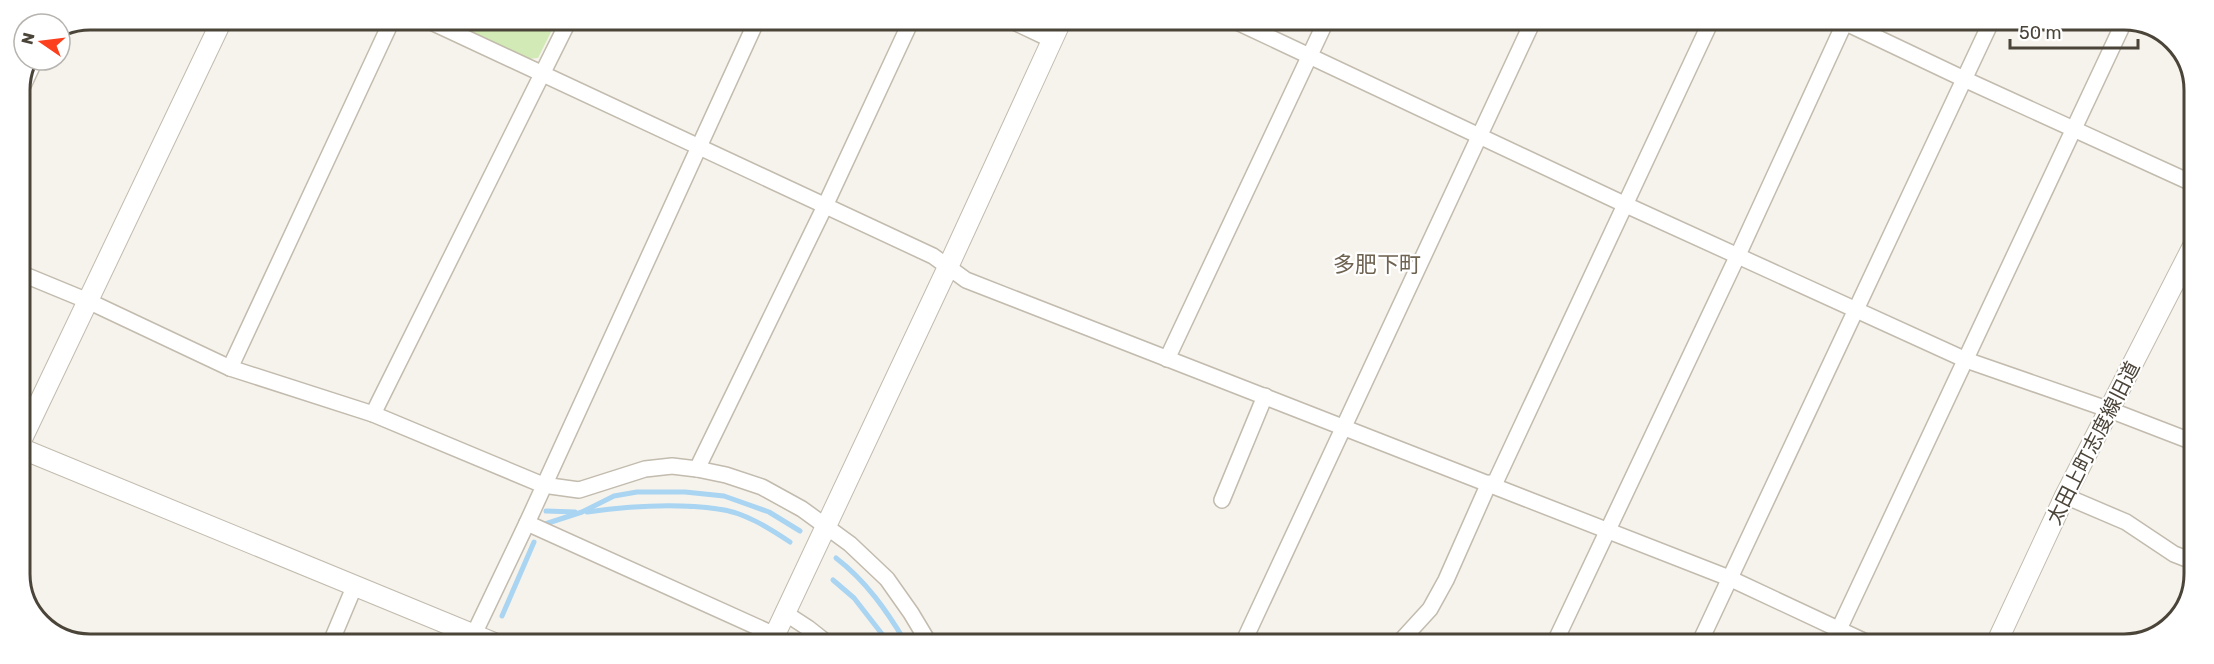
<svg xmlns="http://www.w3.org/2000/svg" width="2214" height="664" viewBox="0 0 2214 664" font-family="Rubik,'Noto Sans JP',sans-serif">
  <rect width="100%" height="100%" fill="#f6f3ec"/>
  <polygon fill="#d2eab5" points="448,20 557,20 538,58 527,59"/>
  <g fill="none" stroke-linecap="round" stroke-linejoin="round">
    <g stroke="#a9d4f2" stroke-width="5">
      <polyline points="546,511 575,512"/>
      <path d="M587,512C630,506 675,503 718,509C744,512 769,528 790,542"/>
      <polyline points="545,524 582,512 614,496 637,492 685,492 724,496 769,512 800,531"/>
      <path d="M836,558C866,581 887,611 906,643"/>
      <polyline points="833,580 854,598 889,643"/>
      <polyline points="502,616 534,542"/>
    </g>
    <g stroke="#c2bbae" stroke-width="18">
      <g id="minor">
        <polyline points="427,20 933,256 966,280 1729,578 1870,644"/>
        <polyline points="1012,21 1052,40"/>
        <polyline points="1235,21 1626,205 1966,360 2110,410 2193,442"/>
        <polyline points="1844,22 1964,79 2194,184"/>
        <polyline points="20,92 35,60"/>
        <polyline points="20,273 88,301 230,368 373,414 543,485 579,490 645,469 672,466 697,469 726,475 762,487 802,509 850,544 887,579 911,613 929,643"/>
        <polyline points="1167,359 1326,21"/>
        <polyline points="230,368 392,20"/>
        <polyline points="373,414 569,20"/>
        <polyline points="697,469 825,206 911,21"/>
        <polyline points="1494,485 1711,21"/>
        <polyline points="2065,496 2126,522 2174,554 2192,561"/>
        <polyline points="1222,500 1265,396"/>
        <polyline points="527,523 775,635"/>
        <polyline points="785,613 808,628 827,643"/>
        <polyline points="474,634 527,523 757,20"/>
        <polyline points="331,642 355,585"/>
        <polyline points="1243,643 1533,21"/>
        <polyline points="1398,644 1430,609 1446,580 1489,483"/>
        <polyline points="1554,644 1738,255 1845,22"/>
        <polyline points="1699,644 1991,22"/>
        <polyline points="1832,644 2124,22"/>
      </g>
    </g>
    <g stroke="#c2bbae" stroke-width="22">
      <g id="tertiary">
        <polyline points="20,443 222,20"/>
        <polyline points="20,448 494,643"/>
        <polyline points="771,643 948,267 1061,21"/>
        <polyline points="1996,644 2065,496 2194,244"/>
      </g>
    </g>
    <use href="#minor" stroke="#fff" stroke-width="15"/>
    <use href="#tertiary" stroke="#fff" stroke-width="20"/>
  </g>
  <g text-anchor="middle" stroke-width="4.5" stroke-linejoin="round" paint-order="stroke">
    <g font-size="20" fill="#4b4439" stroke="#fff">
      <text transform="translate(2093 443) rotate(-63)" y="7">太田上町志度線旧道</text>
    </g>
    <g font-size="22" fill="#6e6250" stroke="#fff">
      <text x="1377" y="272">多肥下町</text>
    </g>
  </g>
  <path d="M0 0H2214V664H0ZM90 30H2124A60 60 0 0 1 2184 90V574A60 60 0 0 1 2124 634H90A60 60 0 0 1 30 574V90A60 60 0 0 1 90 30Z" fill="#fff" fill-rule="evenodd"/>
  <path fill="none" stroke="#4b4439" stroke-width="3" d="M90 30H2124A60 60 0 0 1 2184 90V574A60 60 0 0 1 2124 634H90A60 60 0 0 1 30 574V90A60 60 0 0 1 90 30Z"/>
  <g transform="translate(42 42) rotate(284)"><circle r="28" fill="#ffffff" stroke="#b7b4b0" stroke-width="1.5"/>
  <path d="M0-4.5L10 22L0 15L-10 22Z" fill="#fc3f1d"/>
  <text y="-9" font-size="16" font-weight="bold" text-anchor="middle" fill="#4b4439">N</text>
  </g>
  <path d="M2010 39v9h128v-9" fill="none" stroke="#4b4439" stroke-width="3"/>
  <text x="2019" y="39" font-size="18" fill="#4b4439" stroke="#ffffff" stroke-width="4.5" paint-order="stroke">50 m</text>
</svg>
